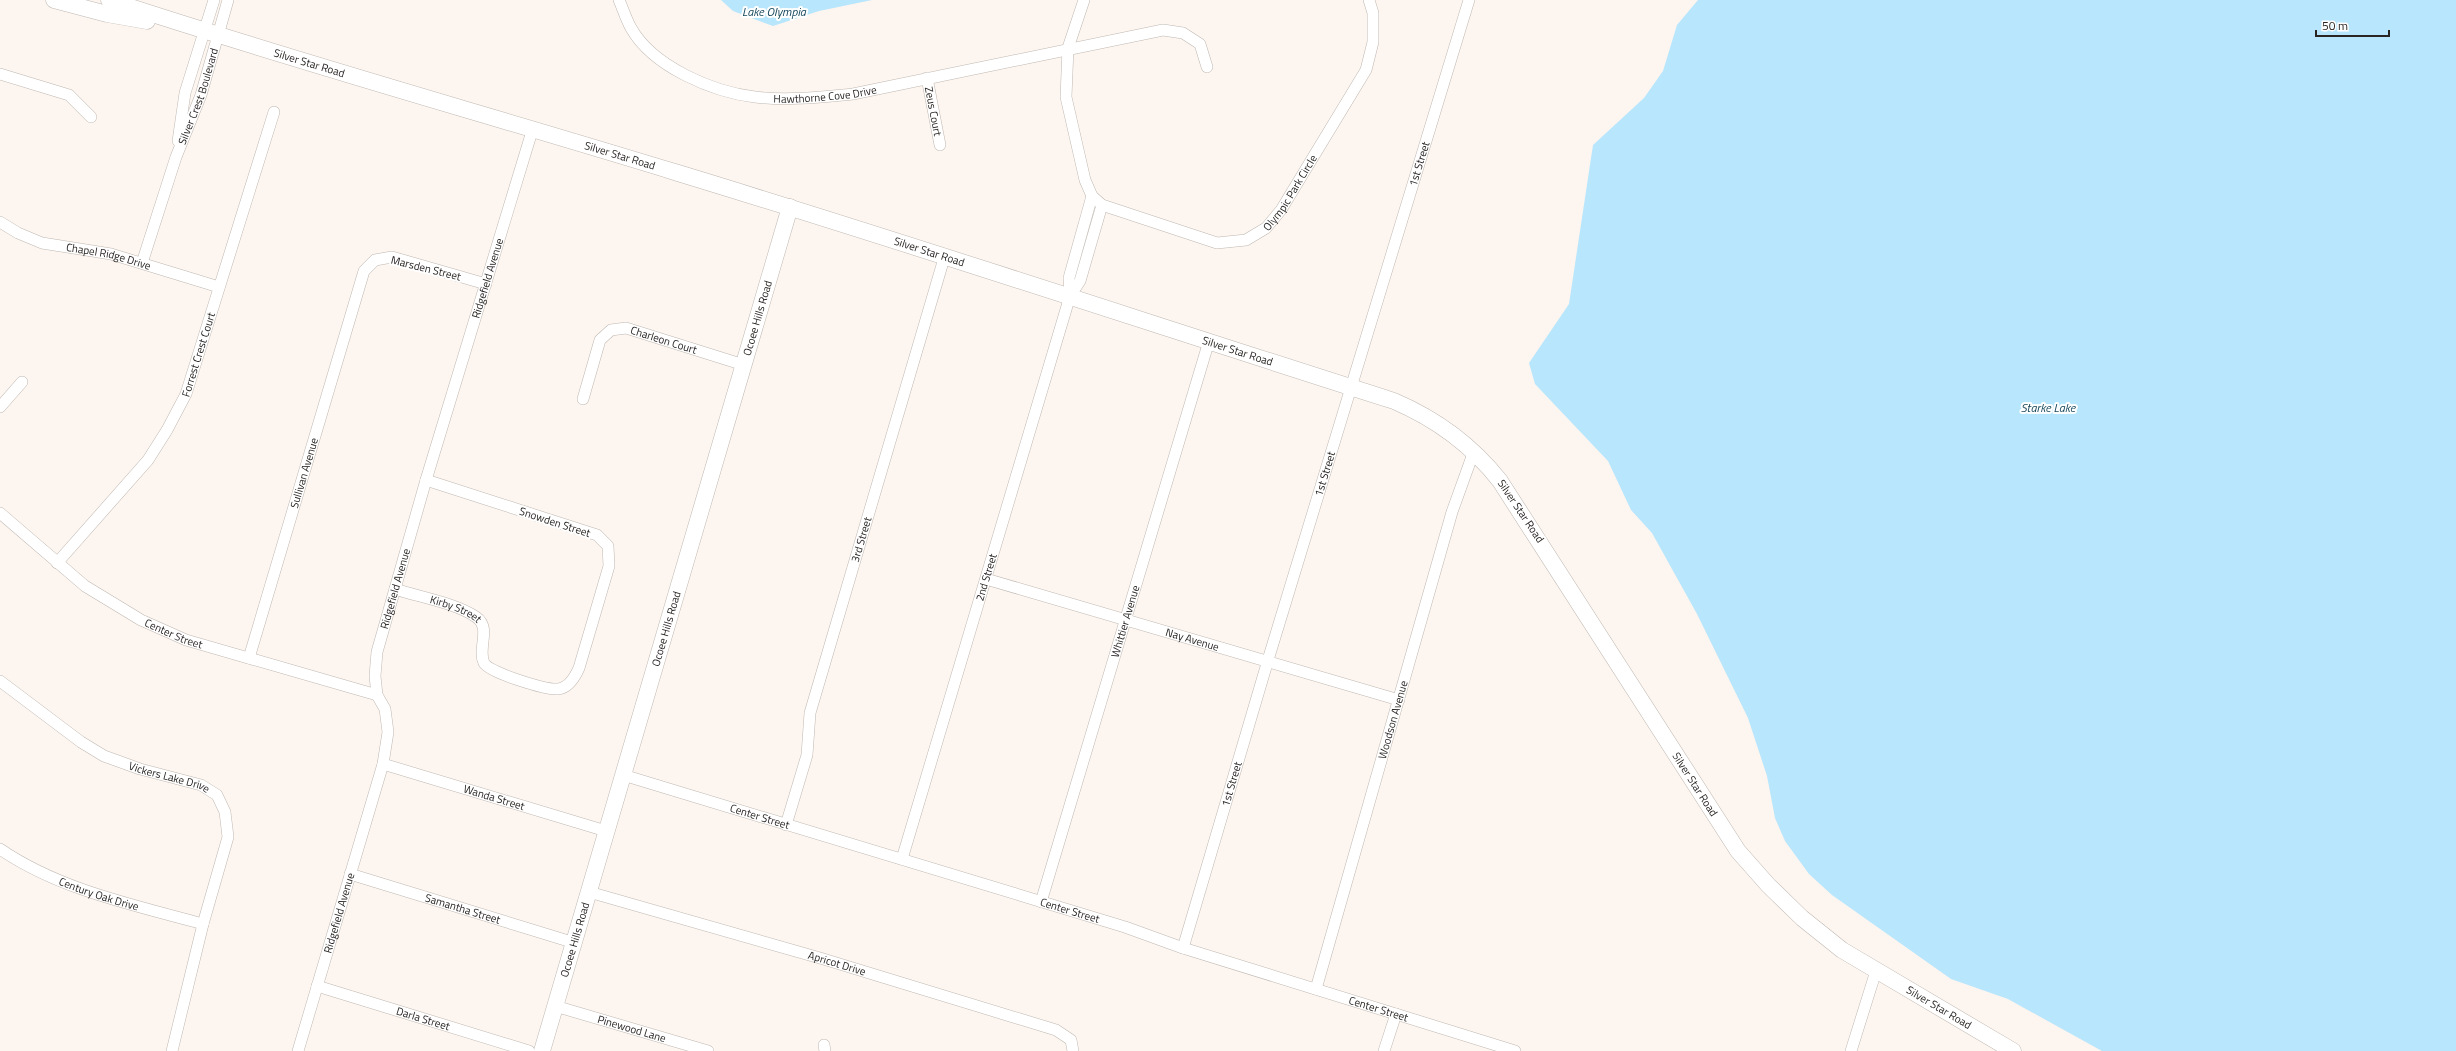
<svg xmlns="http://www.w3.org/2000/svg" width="2456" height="1051" viewBox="0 0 2456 1051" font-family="'Titillium Web',sans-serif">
  <rect width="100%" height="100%" fill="#fdf5ef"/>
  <g fill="#b7e6fd">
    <polygon points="721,0 872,0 819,11 773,26 733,11"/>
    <polygon points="1698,0 2456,0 2456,1051 2102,1051 2008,999 1951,979 1832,895 1809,874 1785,841 1775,818 1767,776 1748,718 1697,614 1652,533 1631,510 1608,461 1535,384 1529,363 1569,304 1593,145 1644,98 1663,71 1677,25"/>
  </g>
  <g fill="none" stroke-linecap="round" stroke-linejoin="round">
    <g stroke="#bfb8b2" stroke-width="12">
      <g id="street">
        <path id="s1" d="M619,0C623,9 626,19 631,28C653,67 713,92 755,97C788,101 821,97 853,94L1163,30L1183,33L1200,44L1207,67"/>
        <path id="s2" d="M1084,0L1068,48L1066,97L1085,180L1092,196L1102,205L1217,243L1246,240L1266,228L1281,210L1366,70L1373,42V13L1369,0"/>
        <polyline points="0,74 69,95 91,117"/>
        <path id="s3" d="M927,78L940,145"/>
        <polyline points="178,141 185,93 214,0"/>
        <path id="s4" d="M0,222L18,233L42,243L111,254L219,287"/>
        <path id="s5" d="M142,263L176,157L201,95L228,0"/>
        <polyline points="1070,296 1069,278 1092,196"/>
        <path id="s6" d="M583,399L600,340L611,330L626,328L744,365"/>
        <polyline points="0,407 22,382"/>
        <path id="s7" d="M0,513L85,586L141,620L186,640L377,695"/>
        <path id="s8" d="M57,563L148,460L167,430L186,394L274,112"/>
        <path id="s9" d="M986,579L1399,700"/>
        <path id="s10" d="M395,589C419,597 456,603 476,617C492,628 477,648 484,663C490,673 546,690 558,689C569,688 575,677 579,668L609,566L608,546L597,535L426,480"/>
        <path id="s11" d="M249,658L364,271L375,260L392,257L486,284"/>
        <path id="s12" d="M0,681L81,742L104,756L140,769L201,785L217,795L225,812L228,837L203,924L172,1051"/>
        <path id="s13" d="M383,764L606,831"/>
        <path id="s14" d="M623,775L1125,927L1183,948L1515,1051"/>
        <path id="s15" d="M786,825L807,755L810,713L945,255"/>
        <path id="s16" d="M0,849C60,890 134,905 203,924"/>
        <path id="s17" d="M902,859L1070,296L1080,281L1102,205"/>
        <path id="s18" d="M350,874L575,943"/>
        <path id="s19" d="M589,892L820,958L1056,1030L1071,1040L1073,1051"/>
        <path id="s20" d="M1041,902L1209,341"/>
        <path id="s21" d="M1183,948L1268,660L1469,0"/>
        <path id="s22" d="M317,986L529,1051"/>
        <path id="s23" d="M1316,989L1452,512L1474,451"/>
        <path id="s24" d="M555,1006L708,1051"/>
        <polyline points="824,1045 825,1051"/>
        <path id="s25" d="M298,1051L383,764L388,732L385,709L377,695L375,676L377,652L426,480L533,128"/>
        <polyline points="1384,1051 1396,1014"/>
        <polyline points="1851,1051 1876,971"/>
      </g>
    </g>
    <g stroke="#bfb8b2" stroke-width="17">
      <g id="secondary">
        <polyline points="54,0 107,14 147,21"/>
        <path id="s26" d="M109,0C297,62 489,115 678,173C918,246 1155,325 1394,401C1436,419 1471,444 1500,481L1738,851L1768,885L1802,918L1842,950L2013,1051"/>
        <path id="s27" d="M542,1051L790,207"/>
      </g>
    </g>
    <use href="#street" stroke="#fff" stroke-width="11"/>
    <use href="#secondary" stroke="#fff" stroke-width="16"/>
  </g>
  <g text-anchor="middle" stroke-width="4" stroke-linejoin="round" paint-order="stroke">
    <g font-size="11" fill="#282523" stroke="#fff">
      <text dy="4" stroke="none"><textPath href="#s26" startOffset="210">Silver Star Road</textPath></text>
      <text dy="4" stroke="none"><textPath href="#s1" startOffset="247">Hawthorne Cove Drive</textPath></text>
      <text dy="4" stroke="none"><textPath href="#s5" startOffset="176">Silver Crest Boulevard</textPath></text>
      <text dy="4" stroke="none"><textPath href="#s3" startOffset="34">Zeus Court</textPath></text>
      <text dy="4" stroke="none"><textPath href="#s26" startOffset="534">Silver Star Road</textPath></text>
      <text dy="4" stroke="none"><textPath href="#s21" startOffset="819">1st Street</textPath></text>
      <text dy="4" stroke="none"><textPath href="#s2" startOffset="432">Olympic Park Circle</textPath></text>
      <text dy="4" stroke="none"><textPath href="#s26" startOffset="858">Silver Star Road</textPath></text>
      <text dy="4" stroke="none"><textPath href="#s4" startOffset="115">Chapel Ridge Drive</textPath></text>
      <text transform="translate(426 268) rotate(14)" y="4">Marsden Street</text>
      <text dy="4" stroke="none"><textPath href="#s25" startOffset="804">Ridgefield Avenue</textPath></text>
      <text dy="4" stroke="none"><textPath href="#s27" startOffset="764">Ocoee Hills Road</textPath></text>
      <text dy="4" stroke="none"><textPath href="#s6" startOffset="131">Charleon Court</textPath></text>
      <text dy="4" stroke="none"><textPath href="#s26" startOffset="1182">Silver Star Road</textPath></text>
      <text dy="4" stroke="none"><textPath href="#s8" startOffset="255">Forrest Crest Court</textPath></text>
      <text dy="4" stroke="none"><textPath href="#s11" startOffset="193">Sullivan Avenue</textPath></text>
      <text dy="4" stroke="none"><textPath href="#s21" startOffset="495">1st Street</textPath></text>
      <text transform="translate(1521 511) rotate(56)" y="4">Silver Star Road</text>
      <text transform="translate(555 522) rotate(18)" y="4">Snowden Street</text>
      <text dy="4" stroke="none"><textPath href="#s15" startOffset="296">3rd Street</textPath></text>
      <text dy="4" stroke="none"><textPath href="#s17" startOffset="294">2nd Street</textPath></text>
      <text dy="4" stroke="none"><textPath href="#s25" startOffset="480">Ridgefield Avenue</textPath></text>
      <text dy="4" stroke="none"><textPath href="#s10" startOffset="64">Kirby Street</textPath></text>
      <text dy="4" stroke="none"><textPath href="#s20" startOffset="293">Whittier Avenue</textPath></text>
      <text dy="4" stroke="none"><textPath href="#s27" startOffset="440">Ocoee Hills Road</textPath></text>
      <text dy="4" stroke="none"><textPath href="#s7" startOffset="213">Center Street</textPath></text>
      <text dy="4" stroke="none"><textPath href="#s9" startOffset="215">Nay Avenue</textPath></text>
      <text dy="4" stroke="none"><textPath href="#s23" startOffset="280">Woodson Avenue</textPath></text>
      <text dy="4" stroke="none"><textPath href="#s12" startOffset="197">Vickers Lake Drive</textPath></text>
      <text dy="4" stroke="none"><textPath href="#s21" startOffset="171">1st Street</textPath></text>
      <text dy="4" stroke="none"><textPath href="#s26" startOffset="1841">Silver Star Road</textPath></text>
      <text dy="4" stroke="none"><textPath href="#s13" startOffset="116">Wanda Street</textPath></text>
      <text dy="4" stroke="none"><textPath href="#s14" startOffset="143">Center Street</textPath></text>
      <text dy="4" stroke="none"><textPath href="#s16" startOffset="109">Century Oak Drive</textPath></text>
      <text dy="4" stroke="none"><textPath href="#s18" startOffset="118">Samantha Street</textPath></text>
      <text dy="4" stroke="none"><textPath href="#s14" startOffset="467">Center Street</textPath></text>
      <text dy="4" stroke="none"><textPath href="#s25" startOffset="144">Ridgefield Avenue</textPath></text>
      <text dy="4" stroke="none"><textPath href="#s27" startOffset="116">Ocoee Hills Road</textPath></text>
      <text dy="4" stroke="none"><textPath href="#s19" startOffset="258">Apricot Drive</textPath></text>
      <text dy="4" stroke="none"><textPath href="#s14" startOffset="791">Center Street</textPath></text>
      <text dy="4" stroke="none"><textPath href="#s26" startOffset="2177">Silver Star Road</textPath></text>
      <text dy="4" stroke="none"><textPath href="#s22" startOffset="111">Darla Street</textPath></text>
      <text dy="4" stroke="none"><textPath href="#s24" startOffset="80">Pinewood Lane</textPath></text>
    </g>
    <g font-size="12" font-style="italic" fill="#15465a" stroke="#fff">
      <text x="774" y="16">Lake Olympia</text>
      <text x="2048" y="412">Starke Lake</text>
    </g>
  </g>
  <path d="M2316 30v6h73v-6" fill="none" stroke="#282523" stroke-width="2"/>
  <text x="2322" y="30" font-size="12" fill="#282523" stroke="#ffffff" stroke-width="3" paint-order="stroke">50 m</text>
</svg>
